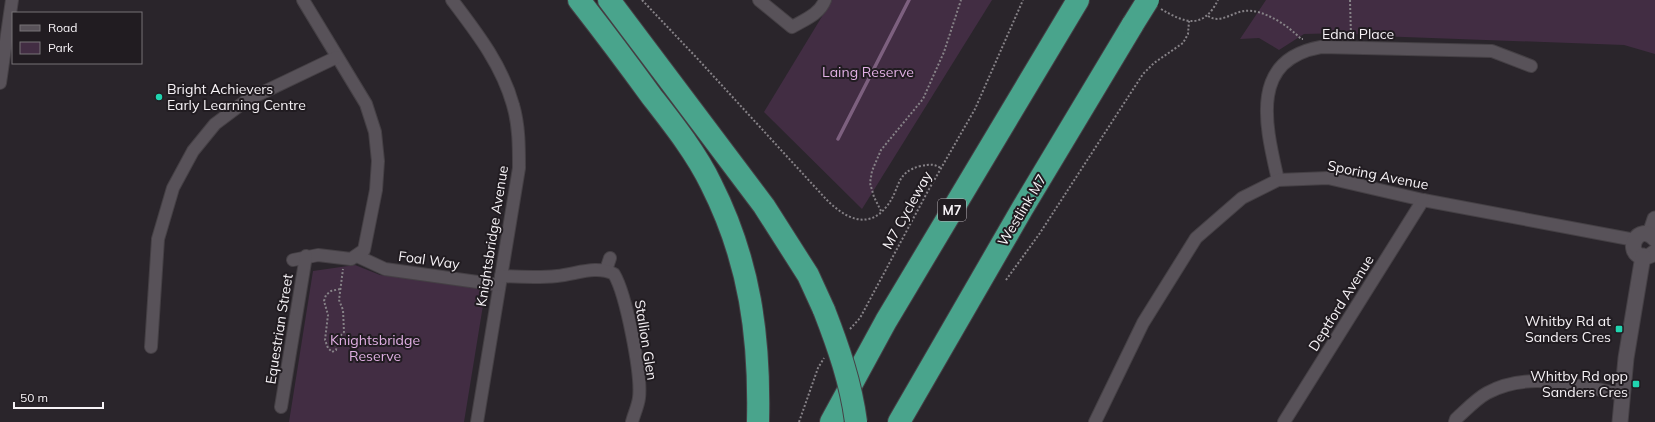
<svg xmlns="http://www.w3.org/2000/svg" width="1655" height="422" viewBox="0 0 1655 422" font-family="Mulish,sans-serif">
  <rect width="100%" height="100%" fill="#2a252b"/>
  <g fill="#422d43">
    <polygon points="832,0 992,0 862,209 764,112"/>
    <polygon points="1266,0 1655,0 1655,54 1624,45 1377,36 1346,33 1304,34 1279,50 1259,38 1240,39"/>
    <polygon points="355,265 380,275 486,287 464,422 289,422 313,271"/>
  </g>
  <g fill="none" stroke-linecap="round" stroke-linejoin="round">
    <polyline stroke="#7d607f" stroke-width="3.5" points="838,139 909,0"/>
    <g stroke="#454045" stroke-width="14">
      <g id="minor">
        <path d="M452,0C477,33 502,65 513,105C519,125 519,147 519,168L477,422"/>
        <path d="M759,0L792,27C804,20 820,14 825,0"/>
        <polyline points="0,83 12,0"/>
        <path d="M1278,180C1266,127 1248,60 1321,47L1492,51L1531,66"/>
        <polyline points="357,256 385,269 499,285"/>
        <polyline points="293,260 318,255 351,259 364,250 376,190 378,161 375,132 366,104 303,0"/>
        <polyline points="606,270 610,258"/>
        <path d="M501,276C520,277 538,278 557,276C577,274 596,265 614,274C626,294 642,375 639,398C638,406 634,414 632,422"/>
        <polyline points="151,347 158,239 173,188 193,151 215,124 247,100 337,57"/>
        <polyline points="281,407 306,256"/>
        <polyline points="1095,422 1143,323 1196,238 1242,198 1278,180 1328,178 1423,200 1635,240"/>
        <polyline points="1284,422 1423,200"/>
        <path d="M1455,422L1456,419C1466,410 1476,399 1487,393C1529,370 1577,386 1622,394"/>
      </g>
    </g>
    <g stroke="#454045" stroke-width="17">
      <g id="tertiary">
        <polyline points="1650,234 1655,219"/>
        <path d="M1655,239C1638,221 1623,253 1643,257C1648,257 1652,255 1655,252"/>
        <polyline points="1620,422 1626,358 1643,256"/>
      </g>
    </g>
    <g stroke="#454045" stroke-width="24">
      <g id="motorway">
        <path d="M579,0C604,32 628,64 652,97C673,124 696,153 711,184C750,261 760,337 758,422"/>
        <polyline points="609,0 764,206 808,275 824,310"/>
        <polyline points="831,422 886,321 1078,0"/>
        <polyline points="899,422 1022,209 1133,24"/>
      </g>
    </g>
    <g stroke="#868287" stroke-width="2" stroke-dasharray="2 2" stroke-linecap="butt">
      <path d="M642,0L695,56L825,198C842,216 867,232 887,206C901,188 895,172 921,166C930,164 934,164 941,168"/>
      <polyline points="1350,0 1351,36"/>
      <path d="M1161,9C1185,23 1203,30 1218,0"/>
      <path d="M1208,16C1220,24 1231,13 1244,11C1262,8 1289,26 1301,39H1303"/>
      <polyline points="881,211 874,197 870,183 872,171 881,150 923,99 944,52 961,0"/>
      <polyline points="1006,280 1040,233 1143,74 1154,63 1183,43 1188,34 1189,21"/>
      <polyline points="340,289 331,291 326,295 324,301 328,315 325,340 328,348 332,352 336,350 338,338 344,332 343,310 339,300 343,269"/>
      <polyline points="850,329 860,318 928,191 975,109 1023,0"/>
      <polyline points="799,422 818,368 824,358"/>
    </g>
    <use href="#minor" stroke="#585259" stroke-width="12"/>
    <use href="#tertiary" stroke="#585259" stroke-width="15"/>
    <use href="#motorway" stroke="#49a48c" stroke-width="22"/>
    <g stroke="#454045" stroke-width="24" stroke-linecap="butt">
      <g id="motorway-bridge">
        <polyline points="1133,24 1148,0"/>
        <path d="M824,310C838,346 851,383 856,422"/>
      </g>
    </g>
    <use href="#motorway-bridge" stroke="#49a48c" stroke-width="22"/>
  </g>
  <g fill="#20d5b0" stroke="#211c21" stroke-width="1.5">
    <circle cx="159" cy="97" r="4"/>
    <rect x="1615" y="325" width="8" height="8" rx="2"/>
    <rect x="1632" y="380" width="8" height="8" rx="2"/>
  </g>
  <g text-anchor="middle" stroke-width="4" stroke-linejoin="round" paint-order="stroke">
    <rect fill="#211c21" stroke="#b7b2b7" stroke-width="1" x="938" y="199" width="28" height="22" rx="3"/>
    <g font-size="13" font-weight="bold" fill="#f7f3f7">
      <text x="952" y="215">M7</text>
    </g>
    <g font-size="14" fill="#f7f3f7" stroke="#211c21">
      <text x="1358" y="39">Edna Place</text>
      <text transform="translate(1378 175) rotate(11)" y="5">Sporing Avenue</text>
      <text transform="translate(907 210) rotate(-61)" y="5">M7 Cycleway</text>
      <text transform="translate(1022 210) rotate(-59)" y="5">Westlink M7</text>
      <text transform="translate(492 236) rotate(-81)" y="5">Knightsbridge Avenue</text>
      <text transform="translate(429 260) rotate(8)" y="5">Foal Way</text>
      <text transform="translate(1341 303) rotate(-58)" y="5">Deptford Avenue</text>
      <text transform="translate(279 329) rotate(-81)" y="5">Equestrian Street</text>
      <text transform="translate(646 340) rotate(81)" y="5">Stallion Glen</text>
    </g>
    <g font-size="14" fill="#e1b0e4" stroke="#211c21">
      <text x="868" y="77">Laing Reserve</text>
      <text x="375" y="345">Knightsbridge<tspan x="375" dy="16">Reserve</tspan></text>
    </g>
    <g font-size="14" fill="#f7f3f7" stroke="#211c21" text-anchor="end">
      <text x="167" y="94" text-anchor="start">Bright Achievers<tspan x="167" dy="16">Early Learning Centre</tspan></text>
      <text x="1611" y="326">Whitby Rd at<tspan x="1611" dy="16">Sanders Cres</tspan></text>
      <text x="1628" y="381">Whitby Rd opp<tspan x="1628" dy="16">Sanders Cres</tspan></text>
    </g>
  </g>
  <rect x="12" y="12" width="130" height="52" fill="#211c21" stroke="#777277"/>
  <rect x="20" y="25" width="20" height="6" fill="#585259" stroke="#777277"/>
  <text x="48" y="32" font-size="12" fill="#f7f3f7">Road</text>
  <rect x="20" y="42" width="20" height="12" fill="#422d43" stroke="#777277"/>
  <text x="48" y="52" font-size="12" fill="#f7f3f7">Park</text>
  <path d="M14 402v6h89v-6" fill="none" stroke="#f7f3f7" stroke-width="2"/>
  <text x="20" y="402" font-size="12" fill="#f7f3f7" stroke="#211c21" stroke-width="3" paint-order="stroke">50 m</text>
</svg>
